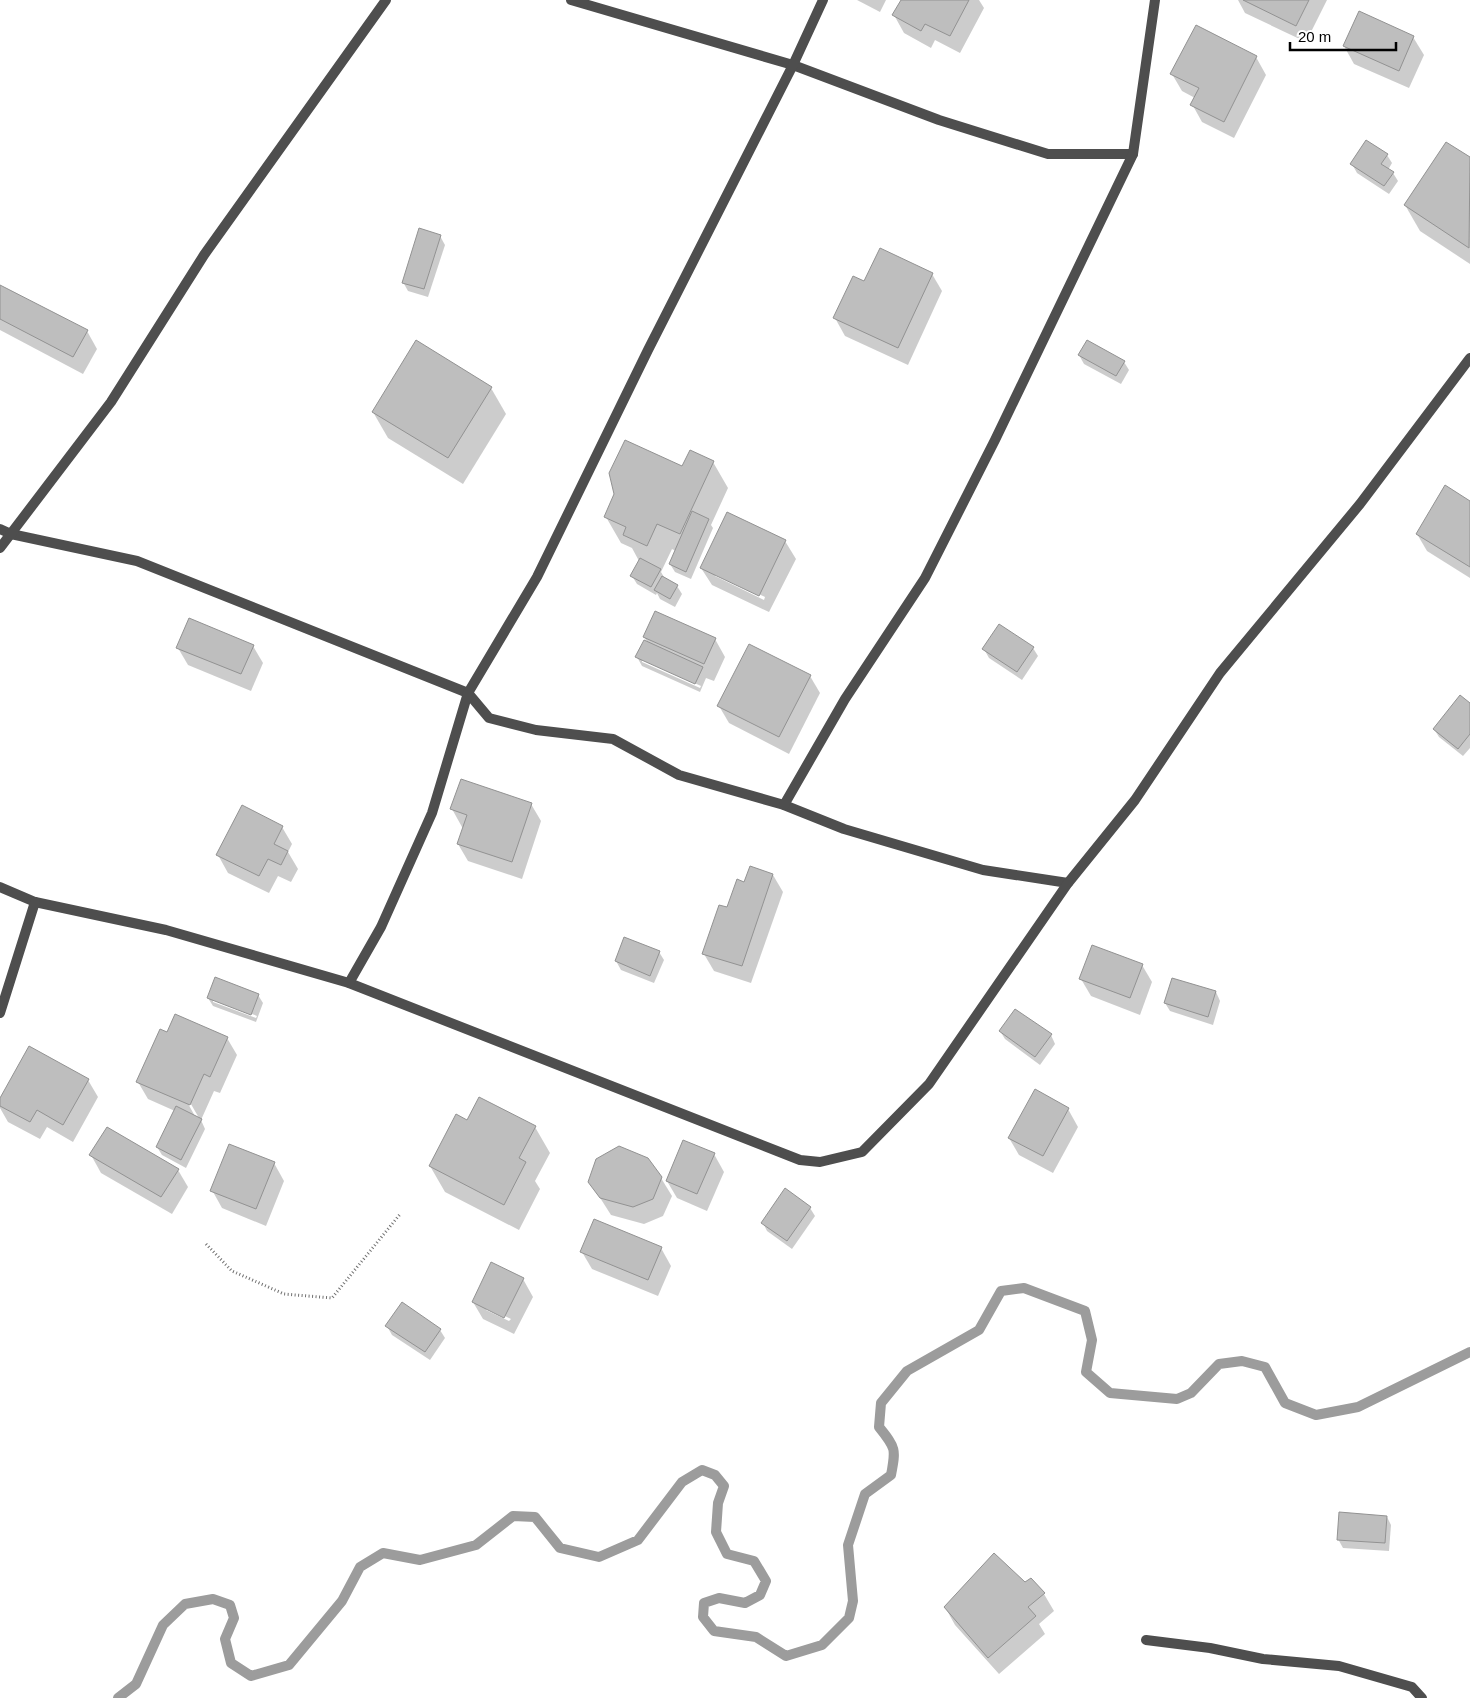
<svg xmlns="http://www.w3.org/2000/svg" width="1470" height="1698" viewBox="0 0 1470 1698" font-family="Helvetica,sans-serif">
  <rect width="100%" height="100%" fill="#fff"/>
  <g fill="#0003" fill-rule="evenodd">
    <polygon points="857,0 886,0 880,12"/>
    <polygon points="902,0 979,0 984,8 960,53 935,40 931,48 904,33 894,15"/>
    <polygon points="1238,0 1327,0 1306,42 1245,13"/>
    <polygon points="1413,37 1424,55 1409,88 1354,64 1344,46"/>
    <polygon points="1256,57 1266,75 1234,138 1202,122 1192,104 1195,98 1182,91 1172,74"/>
    <polygon points="1446,143 1470,159 1470,264 1420,231 1405,205"/>
    <polygon points="1387,155 1392,163 1388,170 1393,173 1398,181 1389,194 1357,173 1352,164"/>
    <polygon points="440,236 445,245 428,297 408,291 403,282"/>
    <polygon points="932,274 942,291 908,365 845,336 835,318"/>
    <polygon points="0,287 87,331 97,349 83,374 0,330"/>
    <polygon points="1079,355 1124,362 1129,370 1121,384 1084,364"/>
    <polygon points="491,388 506,414 463,484 388,438 373,412"/>
    <polygon points="713,462 728,488 711,525 713,528 691,579 675,572 670,564 676,551 672,549 661,572 665,579 677,586 682,594 675,607 660,599 657,593 656,595 637,584 632,576 639,561 632,548 621,543 606,517 683,468"/>
    <polygon points="1470,502 1470,578 1427,551 1417,534"/>
    <path d="M728,513L785,541L796,559L769,612L712,585L701,568ZM715,574L765,597L764,600L715,576Z"/>
    <path d="M644,637L715,639L725,657L714,681L706,678L700,692L642,666L637,657L648,643ZM642,659L701,686L700,688L642,662Z"/>
    <polygon points="253,646 263,663 251,691 188,665 178,648"/>
    <polygon points="1033,648 1038,656 1022,680 989,658 984,649"/>
    <polygon points="810,676 820,693 789,754 729,723 719,706"/>
    <polygon points="1470,705 1470,748 1463,756 1439,737 1434,729"/>
    <polygon points="531,804 541,821 522,879 468,861 458,844 464,827 462,827 452,809"/>
    <polygon points="282,827 292,844 288,852 298,869 291,882 278,876 269,893 228,873 218,855"/>
    <polygon points="773,875 783,892 751,983 714,971 704,954 745,884"/>
    <polygon points="659,952 664,960 654,983 621,970 616,961"/>
    <polygon points="1142,965 1152,982 1140,1015 1091,996 1081,979"/>
    <polygon points="1216,992 1220,1001 1213,1025 1170,1011 1165,1003"/>
    <path d="M258,995L263,1003L256,1022L213,1006L208,998ZM213,999L257,1016L256,1018L213,1002Z"/>
    <polygon points="1000,1031 1051,1035 1055,1044 1040,1065 1005,1039"/>
    <path d="M167,1034L227,1038L237,1055L220,1093L214,1091L201,1120L205,1129L186,1168L162,1155L157,1147L175,1111L148,1099L138,1082ZM188,1099L199,1118H196L186,1100Z"/>
    <polygon points="88,1080 98,1097 73,1142 47,1127 40,1139 8,1122 0,1108 0,1100"/>
    <polygon points="1035,1091 1068,1109 1078,1127 1053,1173 1019,1155 1009,1138"/>
    <polygon points="468,1121 535,1127 550,1153 535,1181 540,1189 519,1230 445,1192 430,1166"/>
    <polygon points="714,1154 724,1172 707,1211 677,1198 667,1181"/>
    <polygon points="91,1155 178,1170 188,1187 172,1214 101,1173"/>
    <polygon points="274,1163 284,1181 266,1226 222,1208 212,1190"/>
    <polygon points="661,1178 672,1196 663,1216 644,1224 611,1215 590,1182"/>
    <polygon points="810,1208 815,1216 792,1249 767,1231 763,1223"/>
    <polygon points="661,1248 671,1266 658,1296 592,1269 582,1252"/>
    <path d="M523,1279L533,1297L514,1334L483,1319L473,1302ZM486,1307L511,1319L509,1321L486,1310Z"/>
    <polygon points="387,1326 440,1330 445,1338 430,1360 392,1335"/>
    <polygon points="1387,1517 1391,1525 1389,1551 1343,1548 1338,1539"/>
    <polygon points="1025,1584 1044,1594 1054,1611 1039,1624 1045,1634 999,1674 955,1625 945,1607"/>
  </g>
  <g fill="none" stroke-linecap="round" stroke-linejoin="round">
    <path stroke="#9c9c9c" stroke-width="10" d="M118,1698L136,1684L163,1625L185,1604L213,1599L230,1605L234,1618L225,1639L231,1663L251,1676L289,1665L342,1601L360,1567L383,1553L420,1560L476,1545L513,1516L535,1517L560,1548L599,1557L638,1540L682,1482L702,1470L715,1475L724,1486L718,1503L716,1532L727,1554L754,1561L766,1581L760,1595L745,1603L719,1598L704,1603L703,1617L714,1631L756,1637L786,1656L822,1645L849,1618L853,1601L848,1545L865,1494L891,1475C896,1449 896,1448 879,1427L881,1403L907,1371L979,1330L1001,1291L1024,1288L1085,1311L1092,1340L1086,1372L1110,1393L1177,1399L1191,1393L1219,1364L1242,1361L1265,1367L1285,1403L1316,1415L1358,1407L1470,1352"/>
  </g>
  <g fill="#bebebe" stroke="#929292">
    <polygon points="901,0 969,0 950,36 925,24 921,31 892,15"/>
    <polygon points="1243,0 1309,0 1296,26"/>
    <polygon points="1359,11 1414,36 1399,71 1343,46"/>
    <polygon points="1196,25 1257,56 1224,122 1190,105 1199,88 1170,74"/>
    <polygon points="1366,140 1388,154 1381,164 1394,172 1384,186 1350,164"/>
    <polygon points="1446,142 1470,157 1469,248 1404,205"/>
    <polygon points="419,228 441,235 424,289 402,283"/>
    <polygon points="880,248 933,273 898,348 833,318 853,276 864,281"/>
    <polygon points="0,285 88,330 73,357 0,319"/>
    <polygon points="416,340 492,387 448,458 372,412"/>
    <polygon points="1087,340 1125,361 1116,376 1078,355"/>
    <polygon points="625,440 682,466 690,450 714,461 680,534 657,524 647,546 623,535 626,527 604,517 614,494 609,473"/>
    <polygon points="1445,485 1470,501 1470,567 1416,534"/>
    <polygon points="692,511 709,519 686,572 669,564"/>
    <polygon points="727,512 786,540 759,596 700,568"/>
    <polygon points="640,558 661,569 651,587 630,576"/>
    <polygon points="662,576 678,585 670,599 654,590"/>
    <polygon points="655,611 716,638 704,664 643,637"/>
    <polygon points="189,618 254,645 241,674 176,648"/>
    <polygon points="999,624 1034,647 1017,672 982,649"/>
    <polygon points="644,640 703,667 695,684 635,657"/>
    <polygon points="749,644 811,675 779,737 717,706"/>
    <polygon points="1460,695 1470,703 1470,734 1458,749 1433,729"/>
    <polygon points="461,779 532,803 512,862 457,844 467,815 450,809"/>
    <polygon points="242,805 283,826 274,844 288,851 281,865 268,859 259,876 216,855"/>
    <polygon points="750,866 773,874 742,966 702,954 719,905 727,907 737,879 744,882"/>
    <polygon points="624,937 660,951 650,976 615,961"/>
    <polygon points="1092,945 1143,964 1130,998 1079,979"/>
    <polygon points="215,977 259,994 251,1015 207,998"/>
    <polygon points="1172,978 1216,991 1208,1017 1164,1003"/>
    <polygon points="1015,1009 1052,1034 1035,1057 999,1031"/>
    <polygon points="175,1014 228,1037 210,1077 204,1074 190,1105 136,1082 160,1029 167,1032"/>
    <polygon points="29,1046 89,1079 63,1125 37,1110 30,1122 0,1106 0,1098"/>
    <polygon points="1035,1089 1069,1108 1043,1156 1008,1138"/>
    <polygon points="479,1097 536,1126 519,1158 526,1162 504,1205 429,1166 456,1114 467,1120"/>
    <polygon points="176,1106 202,1119 181,1160 156,1147"/>
    <polygon points="107,1127 179,1169 161,1197 89,1155"/>
    <polygon points="683,1140 715,1153 697,1194 666,1181"/>
    <polygon points="229,1144 275,1162 256,1209 210,1191"/>
    <polygon points="619,1146 648,1158 662,1177 653,1199 633,1207 600,1198 588,1182 596,1159"/>
    <polygon points="785,1188 811,1207 787,1241 761,1223"/>
    <polygon points="594,1219 662,1247 648,1280 580,1252"/>
    <polygon points="491,1262 524,1278 504,1318 472,1302"/>
    <polygon points="402,1302 441,1329 425,1352 385,1326"/>
    <polygon points="1339,1512 1387,1516 1385,1543 1337,1540"/>
    <polygon points="994,1553 1025,1582 1031,1578 1045,1593 1028,1607 1036,1616 988,1658 944,1607"/>
  </g>
  <g fill="none" stroke-linecap="round" stroke-linejoin="round">
    <polyline stroke="#707070" stroke-width="3" stroke-dasharray="1 2.5" stroke-linecap="butt" points="206,1244 232,1271 284,1294 332,1298 401,1213"/>
    <g stroke="#4e4e4e" stroke-width="10">
      <polyline points="571,0 793,65 939,120 1048,154 1133,154"/>
      <polyline points="0,529 11,534 137,561 468,693 489,718 536,730 613,739 679,775 784,805 844,829 983,870 1068,883"/>
      <polyline points="0,548 111,402 204,255 386,0"/>
      <polyline points="784,805 845,699 925,578 995,440 1133,154 1155,0"/>
      <polyline points="0,887 35,902 166,930 349,983 800,1160 820,1162 862,1152 929,1084 1068,883 1135,800 1220,673 1360,504 1470,358"/>
      <polyline points="349,983 381,927 432,813 468,693 537,577 648,350 793,65 823,0"/>
      <polyline points="0,1013 35,902"/>
      <polyline points="1146,1640 1210,1648 1263,1659 1339,1666 1412,1687 1422,1698"/>
    </g>
  </g>
  <path d="M1290 42v8h106v-8" fill="none" stroke="#000000" stroke-width="2.5"/>
  <text x="1298" y="42" font-size="15" fill="#000000" stroke="#ffffff" stroke-width="4" paint-order="stroke">20 m</text>
</svg>
